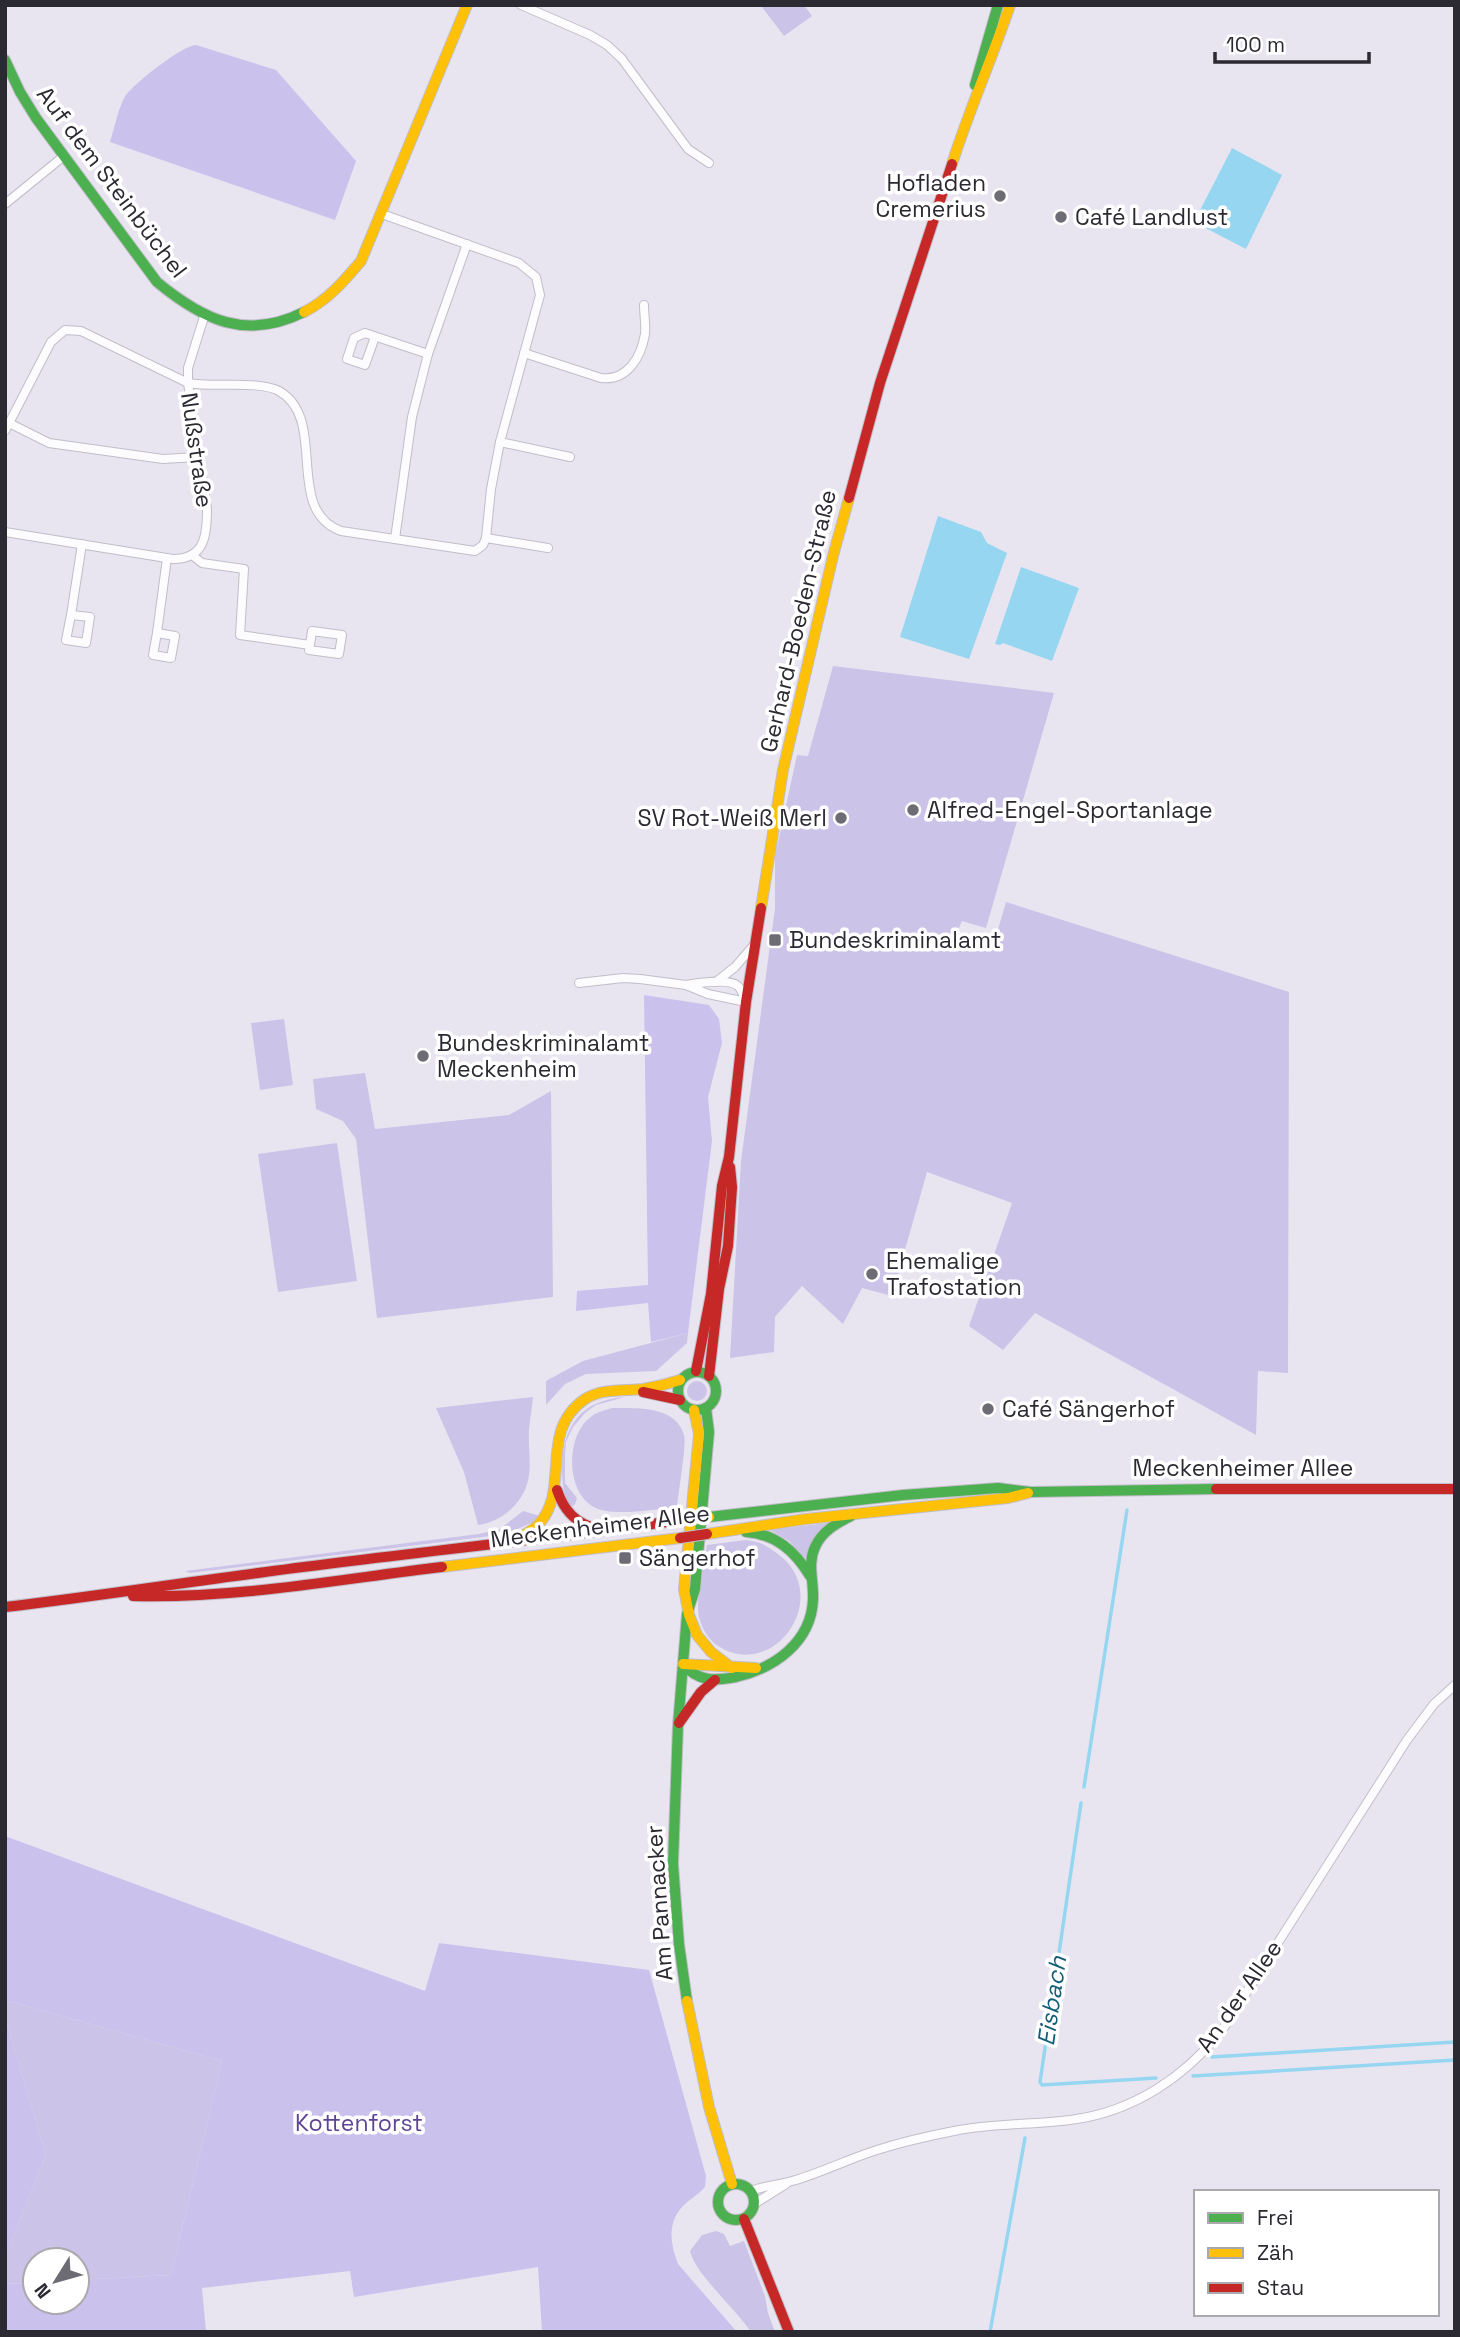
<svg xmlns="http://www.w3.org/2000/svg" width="1460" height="2337" viewBox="0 0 1460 2337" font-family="'Space Grotesk',sans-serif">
  <rect width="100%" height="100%" fill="#e8e5f1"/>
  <g fill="#ccc3e8">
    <polygon points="804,5 812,16 784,36 761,6"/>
    <polygon points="833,666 1054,693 986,928 962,921 955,937 994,943 1006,902 1289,992 1288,1373 1258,1371 1256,1435 1035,1313 1003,1350 969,1326 1012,1203 927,1172 892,1296 862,1288 843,1324 802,1286 775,1317 774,1352 730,1358 741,1161 775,908 775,856 797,755 808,756"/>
    <polygon points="284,1019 293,1085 260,1090 251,1023"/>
    <polygon points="365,1073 375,1129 509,1115 551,1091 553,1297 377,1318 356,1139 343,1121 316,1109 313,1079"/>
    <polygon points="337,1143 357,1281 278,1292 258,1154"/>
    <polygon points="688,1333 687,1343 656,1371 586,1374 565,1384 546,1405 546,1381 583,1361"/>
    <circle cx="697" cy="1391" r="10"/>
    <path d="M533,1397C532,1408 530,1419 529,1430C528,1445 531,1460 529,1475C526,1501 503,1522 478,1525L464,1472L436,1408Z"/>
    <path d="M625,1397L596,1405L585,1413L573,1427L566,1442L565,1454V1483L577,1498L575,1504L570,1508C564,1495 562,1484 562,1470C562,1427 580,1400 625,1397Z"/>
    <path d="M612,1408C635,1408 676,1405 684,1435C687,1443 678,1495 677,1507C655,1509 611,1518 592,1506C565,1489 566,1433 592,1416C597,1412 606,1410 612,1408Z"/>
    <polygon points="523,1511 540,1516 533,1522 507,1534 190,1573 185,1571 479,1534 500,1529"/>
    <path d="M828,1523C817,1533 811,1545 806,1559L789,1541L770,1530Z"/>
    <path d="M746,1540C758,1541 766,1545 775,1552C836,1592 776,1683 718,1646C707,1639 698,1622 698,1609C698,1588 704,1566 707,1545Z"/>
    <polygon points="5,2000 222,2061 171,2275 77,2280 77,2260 35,2260 35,2283 5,2284 5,2258 46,2155 5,2017"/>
    <path d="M716,2231L724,2234L730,2246L744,2241L765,2296L768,2313L775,2332H751C736,2309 695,2274 690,2251L702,2235Z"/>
  </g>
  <g fill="#cbc1ed">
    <path d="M196,45L276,70L356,161L335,220L110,142C114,130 119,105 126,95C135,83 181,46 196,45Z"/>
    <polygon points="644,995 709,1005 719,1019 722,1043 708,1097 712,1141 688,1333 651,1342 648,1303 576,1311 577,1291 648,1285"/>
    <path d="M5,1836L425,1991L439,1943L649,1970L706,2176L705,2187C699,2194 690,2199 683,2206C667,2223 670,2243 678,2264L737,2332H542L538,2267L354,2297L350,2271L202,2288L206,2332H5V2284L35,2283V2302H77V2280L171,2275L222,2061L5,2000Z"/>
    <polygon points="5,2017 46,2155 5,2258"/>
  </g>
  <g fill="#96d6f1">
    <polygon points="1232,148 1282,175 1246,249 1194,222"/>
    <polygon points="938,516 981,532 987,543 1007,553 969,659 900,637"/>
    <polygon points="1021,567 1079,588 1052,661 1003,643 1000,645 995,644"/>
  </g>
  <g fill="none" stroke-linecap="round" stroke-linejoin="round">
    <g stroke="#96d6f1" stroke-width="3.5">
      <polyline points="1084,1787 1127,1510"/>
      <polyline points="1081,1803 1040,2082 1042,2085 1156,2078"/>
      <polyline points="1212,2057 1455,2042"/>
      <polyline points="1193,2076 1455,2060"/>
      <polyline points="990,2332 1025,2138"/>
    </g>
    <g stroke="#c1bec8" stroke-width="10">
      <g id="street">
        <polyline points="521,5 590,35 607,45 622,59 688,149 709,163"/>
        <polyline points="5,204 64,156"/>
        <polyline points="375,337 365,365 347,359 354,338 365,333 428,354"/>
        <path d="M524,353L601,378C627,381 641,358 645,334C646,325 644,314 644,305"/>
        <polyline points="9,423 49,443 163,459 197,457"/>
        <path d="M5,431L51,342L65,330L81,331L188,383C214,388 259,380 279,391C329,419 283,510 341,531L475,551L483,545L486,538L491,489L500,442L540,295L536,277L519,263L382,214"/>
        <polyline points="500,442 570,457"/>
        <path d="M5,532L173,559C205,559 207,535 207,509L188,383V368L204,317"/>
        <polyline points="486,538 548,548"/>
        <polyline points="395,539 412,417 428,354 467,244"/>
        <polyline points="192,555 202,563 244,569 240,635 310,645 309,650 339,654 342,635 312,631 310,645"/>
        <polygon points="71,615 90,617 86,643 66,640"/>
        <polyline points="71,615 82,544"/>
        <polygon points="157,633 175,636 171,658 153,655"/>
        <polyline points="157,633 167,558"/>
        <polyline points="716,982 735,967 754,945"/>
        <path d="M579,983L623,978L640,979L686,985L708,994L746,1002C744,997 742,990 738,986C728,978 698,983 686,985"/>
        <path d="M751,2191C764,2186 778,2185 792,2181C821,2173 848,2159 877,2150C902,2142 928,2136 954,2131C992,2123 1031,2125 1070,2120C1134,2112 1187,2076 1225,2026L1407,1740L1434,1704L1455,1685"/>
        <polyline points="754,2204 786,2184"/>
      </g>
    </g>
    <g stroke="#c1bec8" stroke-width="12">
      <g id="fast">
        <path d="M5,60L20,92L36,118L157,282C203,320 246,341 304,312"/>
        <polyline points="975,85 998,5"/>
        <circle cx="697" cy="1391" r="19"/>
        <polyline points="709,1517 903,1495 998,1488 1031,1492 1216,1489"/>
        <path d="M746,1532C776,1534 795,1551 810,1576"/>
        <path d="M683,1664C698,1682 715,1681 736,1677C775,1668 811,1642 813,1600C814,1581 807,1564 815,1547C822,1531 837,1523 851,1516"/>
        <polyline points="687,2001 679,1944 673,1864 678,1725 687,1614 695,1589 709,1432 706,1408"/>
        <circle cx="736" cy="2202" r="18"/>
      </g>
    </g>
    <g stroke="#c1bec8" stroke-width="12">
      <g id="slow">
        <path d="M952,164C969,110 992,59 1010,5"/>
        <path d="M304,312C328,300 344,281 361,261L467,5"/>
        <polyline points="761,908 783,770 833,556 849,498"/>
        <polyline points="694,1410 699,1434 684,1589 689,1615 697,1635 711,1652 732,1668"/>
        <polyline points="707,1534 806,1519 1008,1498 1028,1493"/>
        <path d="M515,1540C522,1536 532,1531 538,1525C572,1489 537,1432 585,1399C602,1388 625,1391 643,1389C656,1387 668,1384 680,1380"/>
        <polyline points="442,1567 680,1538"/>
        <polyline points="683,1664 756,1668"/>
        <polyline points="687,2001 709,2107 732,2184"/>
      </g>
    </g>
    <g stroke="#c1bec8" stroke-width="12">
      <g id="jam">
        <polyline points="849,498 880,383 952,164"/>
        <polyline points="696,1371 711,1294 722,1186 729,1157 746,1002 761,908"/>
        <polyline points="709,1376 719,1289 728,1246 732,1187 730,1167"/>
        <polyline points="643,1392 680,1400"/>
        <polyline points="1216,1489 1455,1489"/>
        <path d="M557,1490C564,1511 576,1524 598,1529"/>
        <path d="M133,1596C236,1599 340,1579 442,1567"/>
        <path d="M5,1607C90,1597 174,1584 258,1573C399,1554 540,1540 681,1520"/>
        <polyline points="679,1723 701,1692 715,1680"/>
        <polyline points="744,2219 789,2332"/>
      </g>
    </g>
    <use href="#street" stroke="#fcfbfd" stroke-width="8"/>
    <use href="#fast" stroke="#4caf50" stroke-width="10"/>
    <use href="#slow" stroke="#ffc107" stroke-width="10"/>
    <use href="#jam" stroke="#c62828" stroke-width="10"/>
    <g stroke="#c1bec8" stroke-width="12" stroke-linecap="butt">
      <polyline id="slow-bridge" points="681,1520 709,1517"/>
    </g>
    <g stroke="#c1bec8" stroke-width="12" stroke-linecap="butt">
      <polyline id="jam-bridge" points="680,1538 707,1534"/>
    </g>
    <use href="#slow-bridge" stroke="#ffc107" stroke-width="10"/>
    <use href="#jam-bridge" stroke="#c62828" stroke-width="10"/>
  </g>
  <g fill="#6d6b74" stroke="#fff" stroke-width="2.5">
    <circle cx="1000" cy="196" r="7"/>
    <circle cx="1061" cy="217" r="7"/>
    <circle cx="913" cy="810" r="7"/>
    <circle cx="841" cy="818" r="7"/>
    <rect x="768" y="933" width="14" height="14" rx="3.5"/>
    <circle cx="423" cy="1056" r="7"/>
    <circle cx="872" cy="1274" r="7"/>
    <circle cx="988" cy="1409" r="7"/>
    <rect x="618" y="1551" width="14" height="14" rx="3.5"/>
  </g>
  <g text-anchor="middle" stroke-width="7" stroke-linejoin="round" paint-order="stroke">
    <g font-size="23" fill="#2b2931" stroke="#fff">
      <text transform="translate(112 182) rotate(53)" y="8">Auf dem Steinbüchel</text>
      <text transform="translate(197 450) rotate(82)" y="8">Nußstraße</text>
      <text transform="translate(798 621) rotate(-77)" y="8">Gerhard-Boeden-Straße</text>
      <text x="1243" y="1476">Meckenheimer Allee</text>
      <text transform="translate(600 1526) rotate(-7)" y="8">Meckenheimer Allee</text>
      <text transform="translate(659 1903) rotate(-94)" y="8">Am Pannacker</text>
      <text transform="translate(1239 1996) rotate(-55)" y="8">An der Allee</text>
    </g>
    <g font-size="23" fill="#2b2931" stroke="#fff" text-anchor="start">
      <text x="986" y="191" text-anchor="end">Hofladen<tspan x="986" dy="26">Cremerius</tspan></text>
      <text x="1075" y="225">Café Landlust</text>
      <text x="927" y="818">Alfred-Engel-Sportanlage</text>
      <text x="827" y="826" text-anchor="end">SV Rot-Weiß Merl</text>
      <text x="789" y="948">Bundeskriminalamt</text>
      <text x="437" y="1051">Bundeskriminalamt<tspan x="437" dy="26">Meckenheim</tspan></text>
      <text x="886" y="1269">Ehemalige<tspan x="886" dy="26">Trafostation</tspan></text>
      <text x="1002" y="1417">Café Sängerhof</text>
      <text x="639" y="1566">Sängerhof</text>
    </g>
    <g font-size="23" fill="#5e4496" stroke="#fff">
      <text x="359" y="2131">Kottenforst</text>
    </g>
    <g font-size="24" font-style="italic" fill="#145f76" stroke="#fff">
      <text transform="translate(1052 2001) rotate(-82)" y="8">Eisbach</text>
    </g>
  </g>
  <rect width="1460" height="2337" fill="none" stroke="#2b2931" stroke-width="14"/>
  <rect x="1194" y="2190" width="245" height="126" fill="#ffffff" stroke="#aaa9ad" stroke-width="2"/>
  <rect x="1208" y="2213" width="35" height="10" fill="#4caf50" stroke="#aaa9ad" stroke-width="2"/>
  <text x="1257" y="2225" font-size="21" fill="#2b2931">Frei</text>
  <rect x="1208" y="2248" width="35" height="10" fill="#ffc107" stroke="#aaa9ad" stroke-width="2"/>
  <text x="1257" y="2260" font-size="21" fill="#2b2931">Zäh</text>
  <rect x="1208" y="2283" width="35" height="10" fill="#c62828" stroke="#aaa9ad" stroke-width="2"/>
  <text x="1257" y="2295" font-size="21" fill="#2b2931">Stau</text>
  <g transform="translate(56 2281) rotate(233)"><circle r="33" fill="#ffffff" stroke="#aaa9ad" stroke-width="2"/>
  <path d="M0-5L12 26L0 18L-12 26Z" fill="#6d6b74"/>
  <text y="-10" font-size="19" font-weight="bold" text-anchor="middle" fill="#2b2931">N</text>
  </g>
  <path d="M1215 52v10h154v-10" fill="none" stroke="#2b2931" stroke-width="3.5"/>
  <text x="1226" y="52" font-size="21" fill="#2b2931" stroke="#ffffff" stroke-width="5" paint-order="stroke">100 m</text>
</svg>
